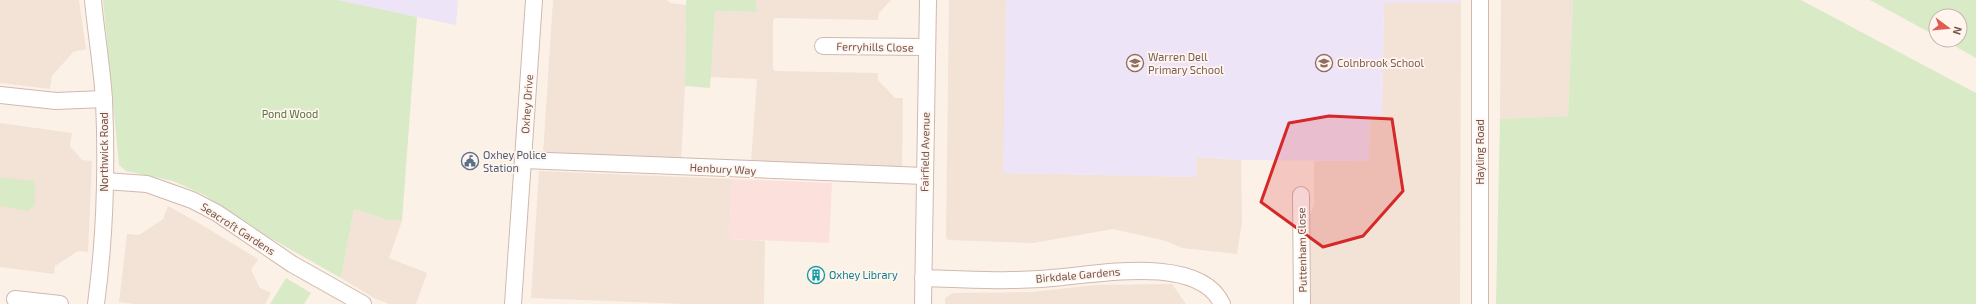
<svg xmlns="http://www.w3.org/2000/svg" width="1976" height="304" viewBox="0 0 1976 304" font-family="'Exo 2',sans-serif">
  <rect width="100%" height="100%" fill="#fcf1e7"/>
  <g fill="#f3e2d6">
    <polygon points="0,0 79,0 86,49 73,52 52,76 50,89 0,83"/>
    <polygon points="553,0 667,0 670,3 686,5 685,86 681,160 543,154"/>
    <polygon points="756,0 891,0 879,13 878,20 775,18 773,20 773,69 775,71 878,73 878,80 895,98 903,98 902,171 751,163 757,79 710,77 715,11 756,12"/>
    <polygon points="949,0 1006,0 1004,173 1196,177 1197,157 1241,160 1242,222 1237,254 1182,248 1166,241 1113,229 1033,243 948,240 946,238"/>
    <polygon points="1501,0 1573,0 1568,116 1500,119"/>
    <polygon points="1384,3 1461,3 1460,304 1311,304 1309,227 1310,215 1314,205 1314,161 1369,161 1370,115 1382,115"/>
    <polygon points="0,123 72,133 70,146 82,160 92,161 88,252 78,251 55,266 54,274 0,267"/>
    <polygon points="539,171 732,179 729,239 765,241 764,304 688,304 531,298"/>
    <polygon points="168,206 202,225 258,259 251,270 260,288 271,293 265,304 135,304 119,302 127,234 139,235 163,219"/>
    <polygon points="354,209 387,220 402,221 389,258 427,273 416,304 389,304 374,298 341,278"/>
    <polygon points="1172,284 1186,304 945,304 945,298 953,293 1032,292 1096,285"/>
  </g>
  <polygon fill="#fce0db" points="732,179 832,183 829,243 729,239"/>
  <g fill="#eee4f8">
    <polygon points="338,0 458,0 456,25 417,17"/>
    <polygon points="1006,0 1461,0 1461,3 1384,3 1382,115 1370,115 1369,161 1241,160 1197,157 1196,177 1003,173"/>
  </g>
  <g fill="#d9eac6">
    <polygon points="103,0 338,0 417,17 402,221 387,220 354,209 341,278 265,235 204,195 173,181 126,171 119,165"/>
    <polygon points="686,0 756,0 756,12 715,11 710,88 685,86"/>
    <polygon points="1573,0 1801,0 1976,93 1976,304 1496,304 1500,119 1568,116"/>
    <polygon points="1870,0 1976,0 1976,58 1944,40 1960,40 1960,16 1936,16 1936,36"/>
    <polygon points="0,177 35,181 35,205 27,211 0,206"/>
    <polygon points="286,278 311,293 304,304 270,304"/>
  </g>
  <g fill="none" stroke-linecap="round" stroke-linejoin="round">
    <g stroke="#d0b9b0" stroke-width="18">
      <g id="minor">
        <path d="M93,0C96,33 102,67 104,100C107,168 105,237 96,304"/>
        <polyline points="823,46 927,47"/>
        <polyline points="0,95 56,101 104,99"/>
        <polyline points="523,160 924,176"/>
        <polyline points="105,181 147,184 192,200 217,213 292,264 363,304"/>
        <polyline points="1301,195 1302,304"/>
        <path d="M923,278C952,279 982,281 1011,280C1028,280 1046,279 1063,277C1104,273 1200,256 1222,304"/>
        <polyline points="15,299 60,304"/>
        <polyline points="513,304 534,0"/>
        <polyline points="923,304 928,0"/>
        <polyline points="1480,304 1480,0"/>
      </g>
    </g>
    <use href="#minor" stroke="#fff" stroke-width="16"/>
  </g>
  <path fill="#d62828" fill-opacity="0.2" stroke="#d62828" stroke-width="3" stroke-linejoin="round" d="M1329,116L1392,119L1403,191L1363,236L1323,247L1261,202L1289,123Z"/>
  <defs>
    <g id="school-ring" transform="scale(0.9)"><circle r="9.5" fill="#fff5ee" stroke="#8d6e63" stroke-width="1.5"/><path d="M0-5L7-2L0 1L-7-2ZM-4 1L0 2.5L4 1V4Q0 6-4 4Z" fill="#8d6e63"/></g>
    <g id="civic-ring" transform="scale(0.9)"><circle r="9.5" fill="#fff5ee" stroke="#5c6f8a" stroke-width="1.5"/><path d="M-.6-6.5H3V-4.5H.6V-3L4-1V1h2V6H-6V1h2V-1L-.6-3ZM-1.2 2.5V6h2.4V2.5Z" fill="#5c6f8a"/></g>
    <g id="building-ring" transform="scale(0.9)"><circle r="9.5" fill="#fff5ee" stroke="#0f9aa8" stroke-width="1.5"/><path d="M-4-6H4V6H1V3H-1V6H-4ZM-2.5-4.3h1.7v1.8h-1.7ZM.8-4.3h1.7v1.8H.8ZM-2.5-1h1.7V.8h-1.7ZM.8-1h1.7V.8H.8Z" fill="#0f9aa8"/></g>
  </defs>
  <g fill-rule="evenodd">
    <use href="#school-ring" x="1135" y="63"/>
    <use href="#school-ring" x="1324" y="63"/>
    <use href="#civic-ring" x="470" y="161"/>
    <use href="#building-ring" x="816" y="275"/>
  </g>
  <g text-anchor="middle" stroke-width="3.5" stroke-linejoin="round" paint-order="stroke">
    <g font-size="11" fill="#75554c" stroke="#fff5ee">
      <text transform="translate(875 47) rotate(1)" y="4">Ferryhills Close</text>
      <text transform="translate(527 104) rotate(-86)" y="4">Oxhey Drive</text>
      <text transform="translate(104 152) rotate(-90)" y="4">Northwick Road</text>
      <text transform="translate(925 152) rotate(-89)" y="4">Fairfield Avenue</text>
      <text transform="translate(1480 152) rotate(-90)" y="4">Hayling Road</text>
      <text transform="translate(723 169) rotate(3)" y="4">Henbury Way</text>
      <text transform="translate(238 229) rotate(33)" y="4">Seacroft Gardens</text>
      <text transform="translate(1302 250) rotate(-91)" y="4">Puttenham Close</text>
      <text transform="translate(1078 275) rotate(-5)" y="4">Birkdale Gardens</text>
    </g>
    <g font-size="11" fill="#785e54" stroke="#fff5ee" text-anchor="start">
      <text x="1148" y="61">Warren Dell<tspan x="1148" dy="13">Primary School</tspan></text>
      <text x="1337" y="67">Colnbrook School</text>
    </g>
    <g font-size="11" fill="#587541" stroke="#fff5ee">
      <text x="290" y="118">Pond Wood</text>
    </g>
    <g font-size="11" fill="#4e5e75" stroke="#fff5ee" text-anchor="start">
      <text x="483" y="159">Oxhey Police<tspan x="483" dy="13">Station</tspan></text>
    </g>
    <g font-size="11" fill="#0d838f" stroke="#fff5ee" text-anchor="start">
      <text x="829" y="279">Oxhey Library</text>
    </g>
  </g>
  <g transform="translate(1948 28) rotate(106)"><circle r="19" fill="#fff5ee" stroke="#c8b5ad"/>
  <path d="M0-3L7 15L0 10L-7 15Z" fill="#e35b50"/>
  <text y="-6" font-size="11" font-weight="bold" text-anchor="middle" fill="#75554c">N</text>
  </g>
</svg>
